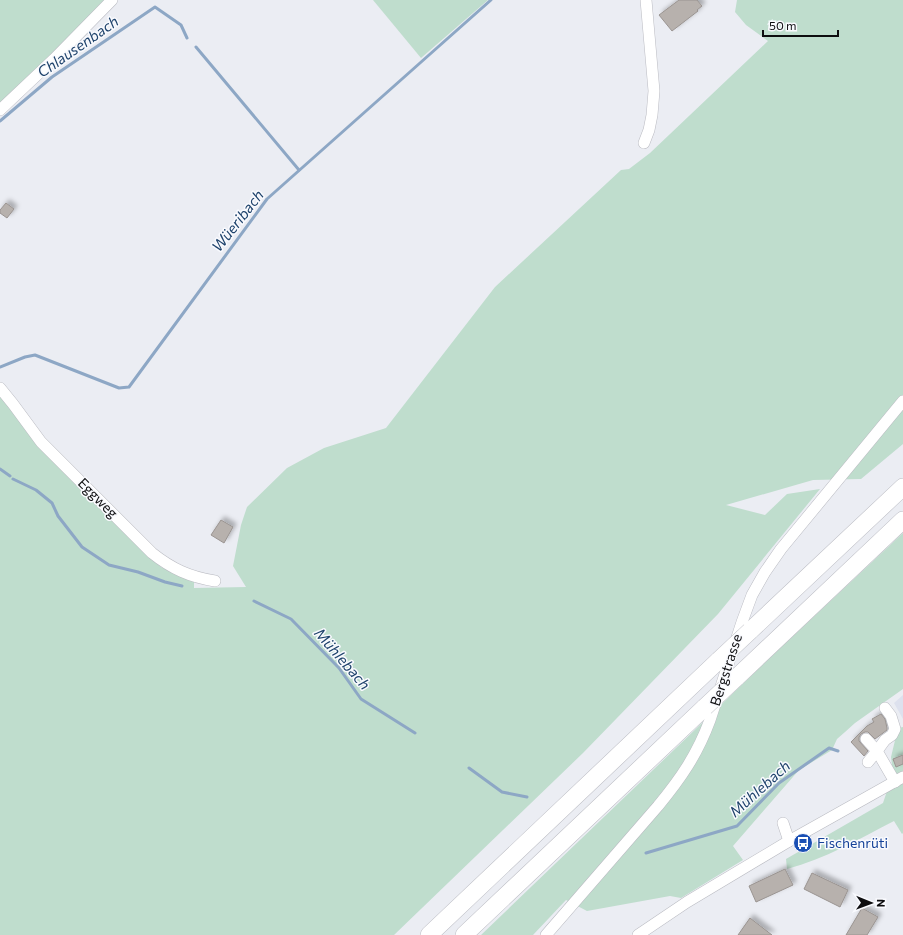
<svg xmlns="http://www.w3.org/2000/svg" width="903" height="935" viewBox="0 0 903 935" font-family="Commissioner,sans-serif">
  <defs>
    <filter id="shadow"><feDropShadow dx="3.5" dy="-3.5" stdDeviation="2" flood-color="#0004"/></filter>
  </defs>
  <rect width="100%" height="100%" fill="#ebedf3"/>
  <polygon fill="#dde1ee" points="903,695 903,719 894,703"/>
  <g fill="#bfddcd">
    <polygon points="0,0 105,0 70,36 0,104"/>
    <polygon points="373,0 488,0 421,58"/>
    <polygon points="737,0 903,0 903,444 861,479 813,480 726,505 765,515 787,494 820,489 718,614 583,753 394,935 0,935 0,395 24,424 40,449 161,567 194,582 194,588 246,587 233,566 241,525 247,507 287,468 324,448 386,428 495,287 621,170 629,169 650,153 768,41 746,25 735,12"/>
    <polygon points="903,533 903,689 855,723 845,732 837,739 832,750 799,770 733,846 743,860 681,898 670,896 587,911 566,900 533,935 481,935 776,652"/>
    <path d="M903,727V833L902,834L894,821C859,839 825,859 787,869L786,859L883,803L893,773L891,757L898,728Z"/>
  </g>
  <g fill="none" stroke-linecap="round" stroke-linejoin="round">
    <g stroke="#8da7c5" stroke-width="3">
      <polyline points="196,47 299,170"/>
      <polyline points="0,121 52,77 155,7 181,25 187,38"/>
      <polyline points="0,367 25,357 35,355 119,388 129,387 267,199 438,47 491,0"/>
      <polyline points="0,469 10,476"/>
      <polyline points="13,479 36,490 52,503 58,516 82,547 109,565 138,572 165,582 182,586"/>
      <polyline points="254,601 291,619 339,668 361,699 415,733"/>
      <polyline points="469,768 502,792 527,797"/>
      <polyline points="646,853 737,826 779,783 829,748 838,751"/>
    </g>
  </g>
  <g fill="#b7b1ad" stroke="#9a9491" filter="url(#shadow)">
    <polygon points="679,0 697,0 702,6 697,10 698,11 672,31 659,15"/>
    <polygon points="6,203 14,209 7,218 0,213 0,210"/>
    <polygon points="221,520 233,527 224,543 211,535"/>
    <polygon points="881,714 885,719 887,728 887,730 875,739 868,732 865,732 861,734 859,737 859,741 868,751 864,756 851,742 867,726 874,722 872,719"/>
    <polygon points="903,755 903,764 896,767 893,759"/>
    <polygon points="785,869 793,885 756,902 749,886"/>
    <polygon points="812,873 848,890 840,907 804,889"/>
    <polygon points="862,908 878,917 867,935 846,935"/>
    <polygon points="750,918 772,935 738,935"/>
  </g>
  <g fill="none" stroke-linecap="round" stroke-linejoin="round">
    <g stroke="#babbc2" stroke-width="12">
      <g id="minor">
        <polyline points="0,110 54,59 112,0"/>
        <polyline points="644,143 649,130 652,115 654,91 646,0"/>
        <path d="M0,388L13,404L41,442L152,553C172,569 190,577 215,581"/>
        <polyline points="885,708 891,716 895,729 892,735 885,740 877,751 895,782"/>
        <polyline points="866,739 877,751 868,762"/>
        <polyline points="783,823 789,841"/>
        <path d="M546,935L658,806C681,778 697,755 710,720L742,622L752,595L765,572L781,549L903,401"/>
        <polyline points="638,935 687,902 789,841 903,777"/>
      </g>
    </g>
    <g stroke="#babbc2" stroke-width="18">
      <g id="highway">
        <polyline points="750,631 903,487"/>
        <polyline points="736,678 903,520"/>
        <polyline points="429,935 719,660"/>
        <polyline points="464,935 705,707"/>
      </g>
    </g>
    <use href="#minor" stroke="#fff" stroke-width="11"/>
    <use href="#highway" stroke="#fff" stroke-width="17"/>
    <g stroke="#babbc2" stroke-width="18" stroke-linecap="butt">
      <g id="highway-bridge">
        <polyline points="719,660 750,631"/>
        <polyline points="705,707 736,678"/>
      </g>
    </g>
    <use href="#highway-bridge" stroke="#fff" stroke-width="17"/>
  </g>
  <defs>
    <g id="bus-disc" transform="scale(1)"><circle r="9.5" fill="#1a4fb4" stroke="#f9fafe"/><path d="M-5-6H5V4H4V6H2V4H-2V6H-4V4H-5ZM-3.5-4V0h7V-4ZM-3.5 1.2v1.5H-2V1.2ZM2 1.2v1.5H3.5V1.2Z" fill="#fff"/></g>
  </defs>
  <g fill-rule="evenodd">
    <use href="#bus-disc" x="803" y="843"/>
  </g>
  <g text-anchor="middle" stroke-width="3" stroke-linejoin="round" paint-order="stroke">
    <g font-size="14" fill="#0d0d0f" stroke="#f9fafe">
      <text transform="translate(98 498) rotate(45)" y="5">Eggweg</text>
      <text transform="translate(726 670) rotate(-72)" y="5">Bergstrasse</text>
    </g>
    <g font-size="14" fill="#164399" stroke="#f9fafe" text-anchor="start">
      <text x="817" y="848">Fischenrüti</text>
    </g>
    <g font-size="15" font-style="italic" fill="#1f436c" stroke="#f9fafe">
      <text transform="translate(78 47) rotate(-35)" y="5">Chlausenbach</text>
      <text transform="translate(238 221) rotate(-52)" y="5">Wüeribach</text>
      <text transform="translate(342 659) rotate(49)" y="5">Mühlebach</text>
      <text transform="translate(760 789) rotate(-42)" y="5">Mühlebach</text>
    </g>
  </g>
  <g transform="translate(871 903) rotate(91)" stroke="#f9fafe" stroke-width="3" paint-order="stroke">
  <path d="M0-3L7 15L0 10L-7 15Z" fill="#0d0d0f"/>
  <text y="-6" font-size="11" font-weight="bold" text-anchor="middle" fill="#0d0d0f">N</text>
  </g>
  <path d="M763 30v6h75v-6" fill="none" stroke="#0d0d0f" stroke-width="2"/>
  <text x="769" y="30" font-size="12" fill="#0d0d0f" stroke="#f9fafe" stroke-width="3" paint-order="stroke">50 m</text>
</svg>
